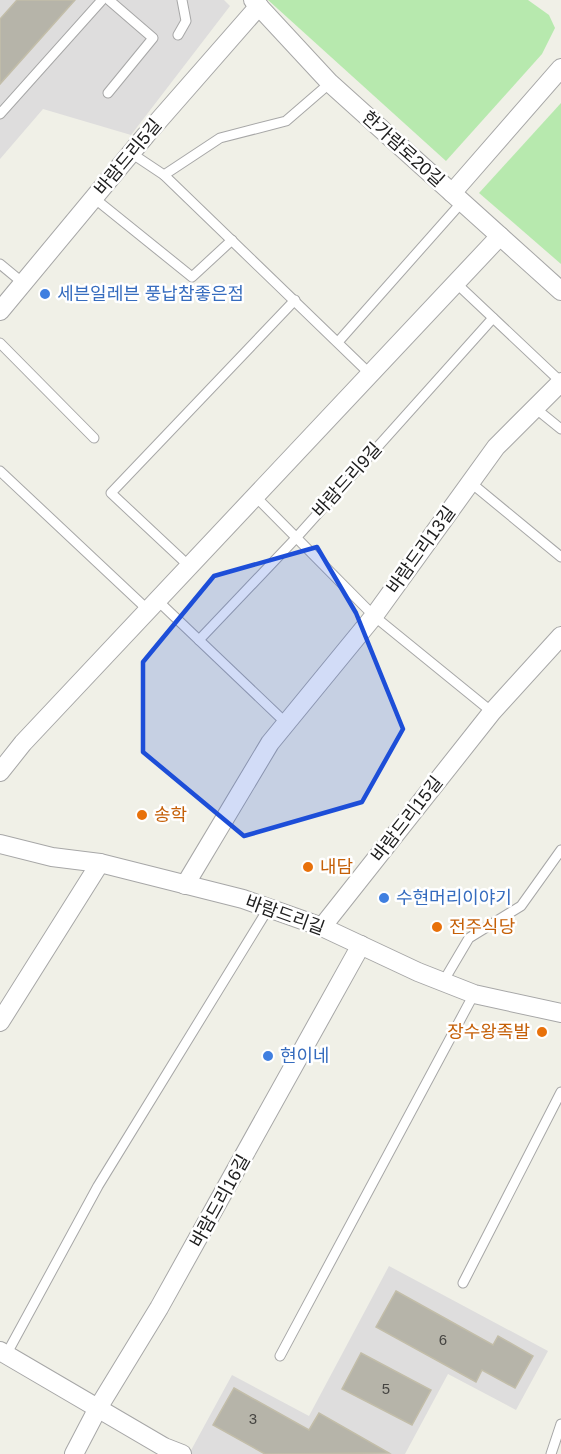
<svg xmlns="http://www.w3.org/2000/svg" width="561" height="1454" viewBox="0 0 561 1454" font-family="Helvetica,'Noto Sans KR',sans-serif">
  <rect width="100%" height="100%" fill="#f0f0e7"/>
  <g fill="#dedddd">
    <polygon points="0,0 224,0 230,6 131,135 43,109 0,159"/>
    <polygon points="389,1266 548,1351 516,1410 448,1374 405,1454 189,1454 232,1375 309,1416"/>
  </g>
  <g fill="#b7e9ae">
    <polygon points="268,0 528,0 549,15 555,28 542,54 446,161"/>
    <polygon points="561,103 561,264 479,193"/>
  </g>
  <g fill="#b6b4a9" stroke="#c2bda9" stroke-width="1.5">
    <polygon points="17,0 75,0 0,84 0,19"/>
    <polygon points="396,1291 493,1345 498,1336 533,1356 515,1388 482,1370 476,1382 376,1327"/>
    <polygon points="361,1353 431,1390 412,1425 342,1389"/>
    <polygon points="234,1388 309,1430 319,1413 389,1453 265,1454 213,1425"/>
  </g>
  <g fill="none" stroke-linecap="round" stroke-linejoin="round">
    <g stroke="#a7a7a7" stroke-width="11">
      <g id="service">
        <polyline points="178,35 186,21 182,0"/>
        <polyline points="108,93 153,38 109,0"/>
        <polyline points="0,114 102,0"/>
        <polyline points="131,153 164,175 370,374"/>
        <polyline points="164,175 220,138 286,121 330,83"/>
        <polyline points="94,198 192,277 232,240"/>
        <polyline points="0,264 23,283"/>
        <polyline points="456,283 561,382"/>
        <polyline points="338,342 462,202"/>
        <polyline points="0,343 94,438"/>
        <polyline points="535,408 561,429"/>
        <polyline points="0,471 148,610"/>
        <polyline points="470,482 561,557"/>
        <polyline points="255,496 374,616 492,712"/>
        <polyline points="189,566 111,493 295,300"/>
        <polyline points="157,600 286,723"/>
        <polyline points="199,640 296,538 493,318"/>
        <polyline points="443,982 469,938 521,906 561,850"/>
        <polyline points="463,1283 561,1092"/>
        <polyline points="6,1355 98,1186 268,909"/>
        <polyline points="280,1356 474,994"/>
        <polyline points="551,1454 561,1424"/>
      </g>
    </g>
    <g stroke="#a7a7a7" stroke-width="20">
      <g id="minor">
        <polyline points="253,0 330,83 561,291"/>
        <polyline points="452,193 561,68"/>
        <polyline points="0,311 146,135 259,6"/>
        <polyline points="0,772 23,743 500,236"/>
        <polyline points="0,844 52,857 100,863 243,899 322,927 418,972 474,994 561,1013"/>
        <polyline points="185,885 270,743 374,616 496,447 561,382"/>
        <polyline points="322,927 492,712 561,636"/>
        <polyline points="0,1022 100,863"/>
        <polyline points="0,1351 164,1447 182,1454"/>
        <polyline points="74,1454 98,1408 159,1308 361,945"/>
      </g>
    </g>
    <use href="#service" stroke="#fff" stroke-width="9"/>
    <use href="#minor" stroke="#fff" stroke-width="18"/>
  </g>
  <path fill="#1d4ed8" fill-opacity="0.2" stroke="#1d4ed8" stroke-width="4.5" stroke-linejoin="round" d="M317,547L356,613L403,729L362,802L244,836L143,752V662L214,576Z"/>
  <g fill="#3f7fe0" stroke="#fff" stroke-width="2">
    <circle cx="45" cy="294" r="6"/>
    <circle cx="384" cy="898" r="6"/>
    <circle cx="268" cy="1056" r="6"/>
  </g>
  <g fill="#e8710a" stroke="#fff" stroke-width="2">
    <circle cx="142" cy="815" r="6"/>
    <circle cx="308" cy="867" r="6"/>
    <circle cx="437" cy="927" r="6"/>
    <circle cx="542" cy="1032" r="6"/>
  </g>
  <g text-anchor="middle" stroke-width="5" stroke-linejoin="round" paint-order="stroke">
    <g font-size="15" fill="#464542">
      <text x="443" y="1345">6</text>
      <text x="386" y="1394">5</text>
      <text x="253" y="1424">3</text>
    </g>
    <g font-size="18" fill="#202020" stroke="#fff">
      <text transform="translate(403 149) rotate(42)" y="6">한가람로20길</text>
      <text transform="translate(128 157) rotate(-50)" y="6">바람드리5길</text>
      <text transform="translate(347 480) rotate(-48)" y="6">바람드리9길</text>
      <text transform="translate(421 550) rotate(-54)" y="6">바람드리13길</text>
      <text transform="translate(407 819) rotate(-52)" y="6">바람드리15길</text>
      <text transform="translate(285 915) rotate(20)" y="6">바람드리길</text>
      <text transform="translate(220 1201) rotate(-61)" y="6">바람드리16길</text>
    </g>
    <g font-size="18" fill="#366cbe" stroke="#fff" text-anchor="start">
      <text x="57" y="300">세븐일레븐 풍납참좋은점</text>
      <text x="396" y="904">수현머리이야기</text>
      <text x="280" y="1062">현이네</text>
    </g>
    <g font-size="18" fill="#c56008" stroke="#fff" text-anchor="start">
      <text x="154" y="821">송학</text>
      <text x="320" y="873">내담</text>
      <text x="449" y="933">전주식당</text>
      <text x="530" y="1038" text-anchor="end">장수왕족발</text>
    </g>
  </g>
</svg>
